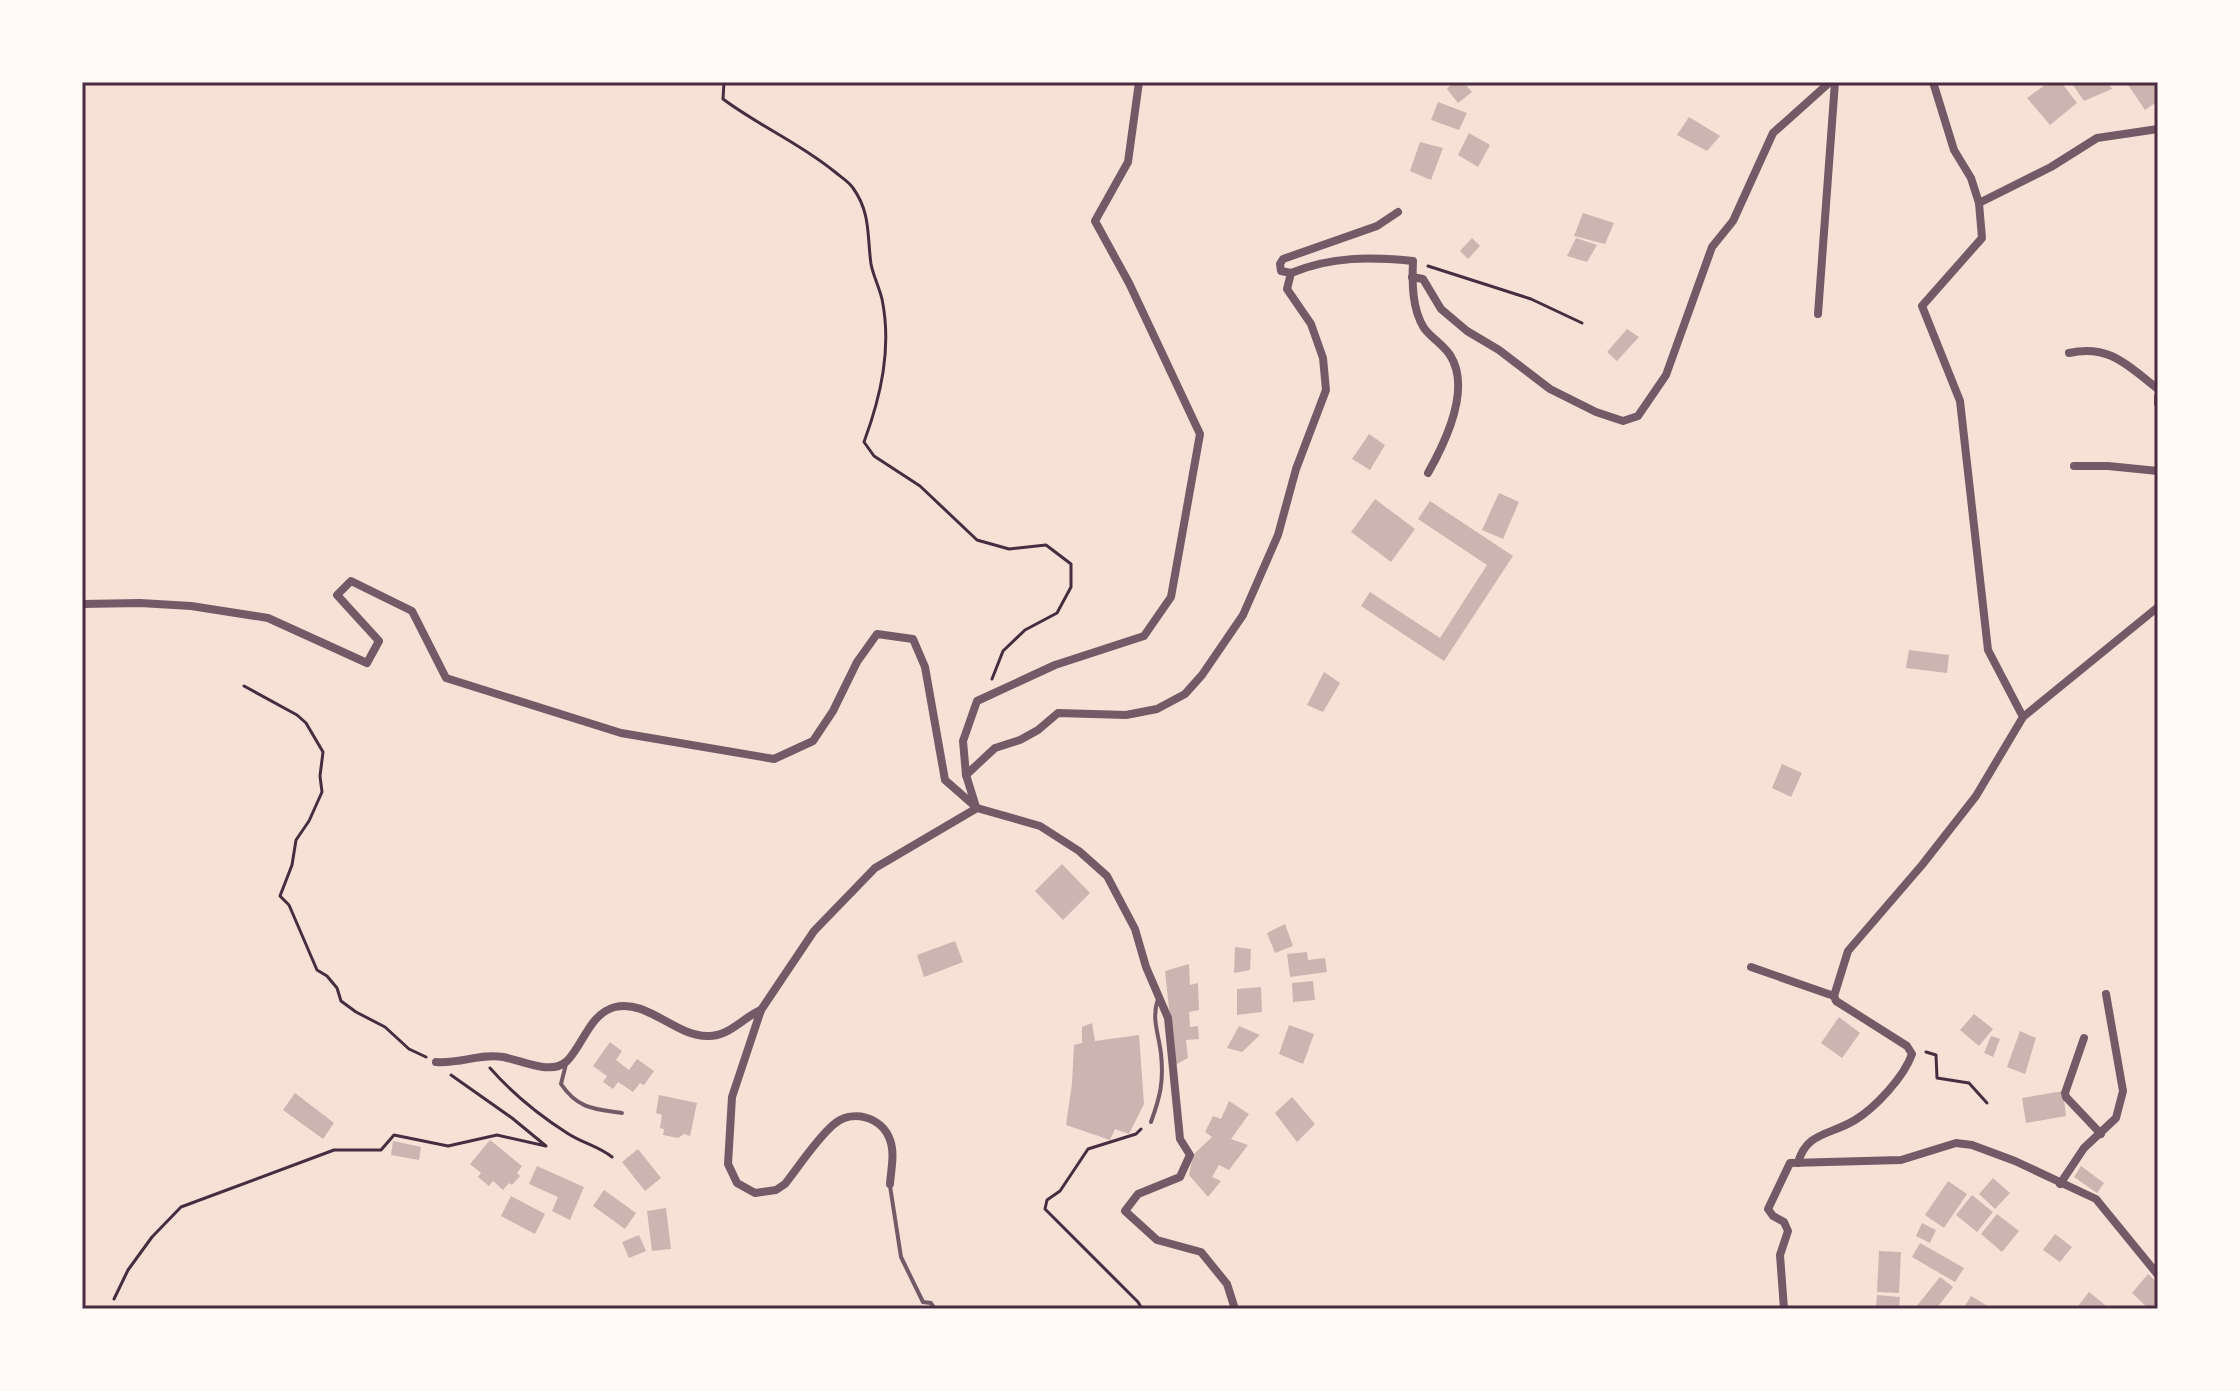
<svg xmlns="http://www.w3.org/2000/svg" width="2240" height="1391" viewBox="0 0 2240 1391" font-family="Rubik,sans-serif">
  <rect width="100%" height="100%" fill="#f7e1d7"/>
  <g fill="#ccb4b1">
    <polygon points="1453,82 1463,82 1472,92 1458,103 1447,89"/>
    <polygon points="2049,82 2061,82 2077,103 2050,125 2027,98"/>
    <polygon points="2071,82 2108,82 2112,89 2084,101"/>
    <polygon points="2126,82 2158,82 2158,101 2145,110"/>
    <polygon points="1438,102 1467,113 1459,130 1431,120"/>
    <polygon points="1689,117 1720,136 1707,151 1677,135"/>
    <polygon points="1469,133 1490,145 1478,167 1458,155"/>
    <polygon points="1420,142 1443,148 1431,180 1410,171"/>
    <polygon points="1583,213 1614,223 1605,244 1574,236"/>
    <polygon points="1472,238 1480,246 1468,259 1460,251"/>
    <polygon points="1576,238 1597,245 1587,262 1567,256"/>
    <polygon points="1627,329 1639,337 1617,361 1607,352"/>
    <polygon points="1369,434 1385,445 1370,470 1352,459"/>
    <polygon points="1499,493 1519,502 1503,539 1482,530"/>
    <polygon points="1375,499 1415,529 1391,562 1351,532"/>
    <polygon points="1430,501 1513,556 1444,661 1361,606 1370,592 1440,638 1487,565 1418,519"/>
    <polygon points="1909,650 1949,655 1947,673 1906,668"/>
    <polygon points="1324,672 1340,683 1323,712 1307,705"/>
    <polygon points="1782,764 1802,773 1791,797 1772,788"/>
    <polygon points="1062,864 1090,893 1063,920 1035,891"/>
    <polygon points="1285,924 1293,946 1275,953 1267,933"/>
    <polygon points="955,941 963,962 924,977 917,955"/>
    <polygon points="1235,947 1251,949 1250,970 1234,973"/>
    <polygon points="1307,952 1308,960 1325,958 1327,972 1290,977 1287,954"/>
    <polygon points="1189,964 1190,985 1198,983 1199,1010 1189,1012 1190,1027 1198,1026 1199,1039 1186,1040 1188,1058 1175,1065 1165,971"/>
    <polygon points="1313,981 1315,1000 1293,1002 1292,983"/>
    <polygon points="1261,987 1262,1012 1237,1015 1237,989"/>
    <polygon points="1974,1014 1993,1029 1979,1046 1960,1030"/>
    <polygon points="1839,1017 1860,1033 1842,1058 1821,1043"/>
    <polygon points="1092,1023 1095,1041 1139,1035 1144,1104 1129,1134 1115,1129 1110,1140 1066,1125 1072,1083 1074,1045 1082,1043 1082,1027"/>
    <polygon points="1289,1025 1314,1034 1303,1064 1279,1054"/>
    <polygon points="1239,1026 1260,1035 1242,1052 1227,1048"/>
    <polygon points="2020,1031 2036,1038 2025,1074 2007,1067"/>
    <polygon points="1991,1036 2000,1039 1993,1057 1984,1053"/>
    <polygon points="610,1042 622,1051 616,1060 629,1070 637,1059 654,1071 644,1085 640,1083 633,1092 618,1082 613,1089 603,1082 607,1076 593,1066"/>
    <polygon points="2063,1091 2066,1116 2026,1123 2022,1098"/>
    <polygon points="295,1093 334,1123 323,1139 283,1110"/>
    <polygon points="659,1095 697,1103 690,1136 684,1134 678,1138 663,1135 664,1129 660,1128 662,1115 656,1113"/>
    <polygon points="1292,1097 1315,1124 1297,1142 1275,1113"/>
    <polygon points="1229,1101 1249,1114 1231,1139 1248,1145 1229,1170 1219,1165 1212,1177 1221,1181 1208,1197 1189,1175 1193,1155 1212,1137 1205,1132 1213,1116 1221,1119"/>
    <polygon points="490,1140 522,1166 517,1173 520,1176 512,1185 509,1183 503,1190 493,1181 489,1186 478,1177 481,1173 470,1164"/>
    <polygon points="393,1141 421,1147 419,1160 391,1155"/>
    <polygon points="638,1149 661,1178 645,1191 622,1162"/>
    <polygon points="537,1166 584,1187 570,1220 552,1211 558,1197 529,1184"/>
    <polygon points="2081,1166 2104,1183 2097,1193 2074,1177"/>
    <polygon points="1993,1178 2010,1193 1995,1209 1979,1194"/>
    <polygon points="1948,1181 1967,1194 1944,1228 1925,1215"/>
    <polygon points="604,1190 636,1213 625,1229 593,1206"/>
    <polygon points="1972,1195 1993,1212 1977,1232 1956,1215"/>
    <polygon points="511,1196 545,1214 535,1234 501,1216"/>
    <polygon points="666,1208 671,1249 652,1251 647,1211"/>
    <polygon points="1997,1214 2019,1231 2002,1252 1981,1234"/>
    <polygon points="1922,1223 1936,1230 1930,1243 1916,1236"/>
    <polygon points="2055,1234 2072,1247 2060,1262 2043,1250"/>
    <polygon points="639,1235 646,1251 629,1258 622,1242"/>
    <polygon points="1920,1243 1964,1268 1955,1282 1912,1257"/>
    <polygon points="1879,1251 1901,1252 1899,1293 1877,1292"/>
    <polygon points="2148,1274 2158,1283 2158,1304 2154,1309 2149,1309 2132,1293"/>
    <polygon points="1940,1277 1953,1287 1936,1309 1919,1309 1916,1307"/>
    <polygon points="2089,1292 2105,1305 2102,1309 2076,1309"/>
    <polygon points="1877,1295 1900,1297 1899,1309 1876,1309"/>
    <polygon points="1971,1296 1989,1307 1988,1309 1963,1309"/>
  </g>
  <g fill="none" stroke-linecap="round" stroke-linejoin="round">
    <g stroke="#4a2c40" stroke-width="3">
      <path d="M724,82L723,99C759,126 800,143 835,172C841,177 849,182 853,188C871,213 867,236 871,264C873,275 879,287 882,299C892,348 881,396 864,442L874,456L920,486L977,540L1009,549L1046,545L1071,564V587L1057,613L1025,630L1003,651L992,679"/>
      <polyline points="1428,266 1531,299 1582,323"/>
      <polyline points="244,686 297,715 306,723 323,752 320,776 322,792 309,821 296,840 292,865 280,896 289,905 317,970 327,976 337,988 341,1001 356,1012 385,1027 409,1049 426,1057"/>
      <polyline points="1926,1052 1936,1055 1937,1078 1969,1083 1987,1103"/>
      <path d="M490,1068C512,1093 539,1115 567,1133C582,1143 598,1146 612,1157"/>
      <polyline points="1141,1129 1136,1134 1088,1149 1060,1191 1047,1200 1045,1209 1138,1302 1142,1309"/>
      <polyline points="114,1299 128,1270 152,1237 181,1207 334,1150 381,1150 394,1135 448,1146 497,1135 546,1146 512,1118 451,1075"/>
    </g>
    <g stroke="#755966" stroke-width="4">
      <path d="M566,1064L561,1084C578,1109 594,1109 622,1113"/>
      <path d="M1151,1122C1160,1097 1164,1082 1161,1054C1159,1035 1151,1018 1158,999"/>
      <polyline points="890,1186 901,1257 923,1302 931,1303 935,1309"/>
    </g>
    <g stroke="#755966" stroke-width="8">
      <polyline points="1933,82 1954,150 1971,178 1979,203 2051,167 2097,138 2158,129"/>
      <polyline points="1291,273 1281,271 1280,264 1283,259 1377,226 1398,212"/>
      <polyline points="1412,277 1423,279 1441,309 1467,331 1499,350 1550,389 1596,412 1623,421 1638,416 1666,375 1712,247 1733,221 1773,133 1830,82"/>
      <polyline points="1818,314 1835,82"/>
      <path d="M2069,353C2110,344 2128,366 2158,389"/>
      <polyline points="2158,397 2158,404"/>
      <polyline points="2074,466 2108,466 2158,471"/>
      <polyline points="82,604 140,603 191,606 268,618 367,663 379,641 337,595 351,581 412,611 446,678 621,733 774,759 813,741 833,711 857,662 877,634 913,639 925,667 945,780 977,808 1040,826 1079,851 1107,876 1135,929 1146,967 1168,1018 1180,1139 1190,1155 1180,1177 1138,1194 1125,1211 1157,1240 1201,1252 1227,1284 1235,1309"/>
      <polyline points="2023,717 2158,607"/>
      <path d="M966,775L995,748L1020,740L1038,730L1058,713L1126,715L1157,709L1185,694L1202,675L1243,615L1278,535L1296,469L1326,390L1323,358L1311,324L1287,289L1291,273C1332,256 1370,257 1413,261C1412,283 1412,309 1424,328C1431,338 1443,344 1450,355C1472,389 1445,443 1428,473"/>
      <polyline points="976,807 966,775 963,741 977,701 1055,665 1144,636 1171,597 1200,434 1129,283 1095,221 1128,162 1139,82"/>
      <path d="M1751,967L1834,996L1836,1001L1907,1046L1912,1054C1904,1077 1875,1108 1855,1120C1831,1135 1806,1132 1798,1163"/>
      <polyline points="1834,996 1848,951 1922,865 1976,796 2023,717 1988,650 1960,401 1922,306 1982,238 1979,203"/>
      <polyline points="2084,1038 2065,1093 2066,1097 2101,1134"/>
      <path d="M436,1062C460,1064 481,1053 503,1057C521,1060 551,1076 567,1061C584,1044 589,1014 615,1007C647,999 675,1036 707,1036C729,1037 742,1018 761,1010"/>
      <path d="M890,1184C891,1170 895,1153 890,1140C882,1117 852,1108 833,1125C815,1141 800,1165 785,1184L776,1190L755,1193L737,1183L728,1164L732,1097L761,1010L814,931L875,868L977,808"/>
      <polyline points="2060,1184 2084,1148 2116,1118 2123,1091 2106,994"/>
      <polyline points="1784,1309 1780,1255 1788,1231 1784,1222 1773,1216 1768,1209 1790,1163 1901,1160 1956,1143 1972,1145 2015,1161 2096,1199 2158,1275"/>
    </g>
  </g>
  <rect width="2240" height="1391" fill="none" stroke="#fffaf5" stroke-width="168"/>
  <rect x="84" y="84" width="2072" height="1223" fill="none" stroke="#4a2c40" stroke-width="3"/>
</svg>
